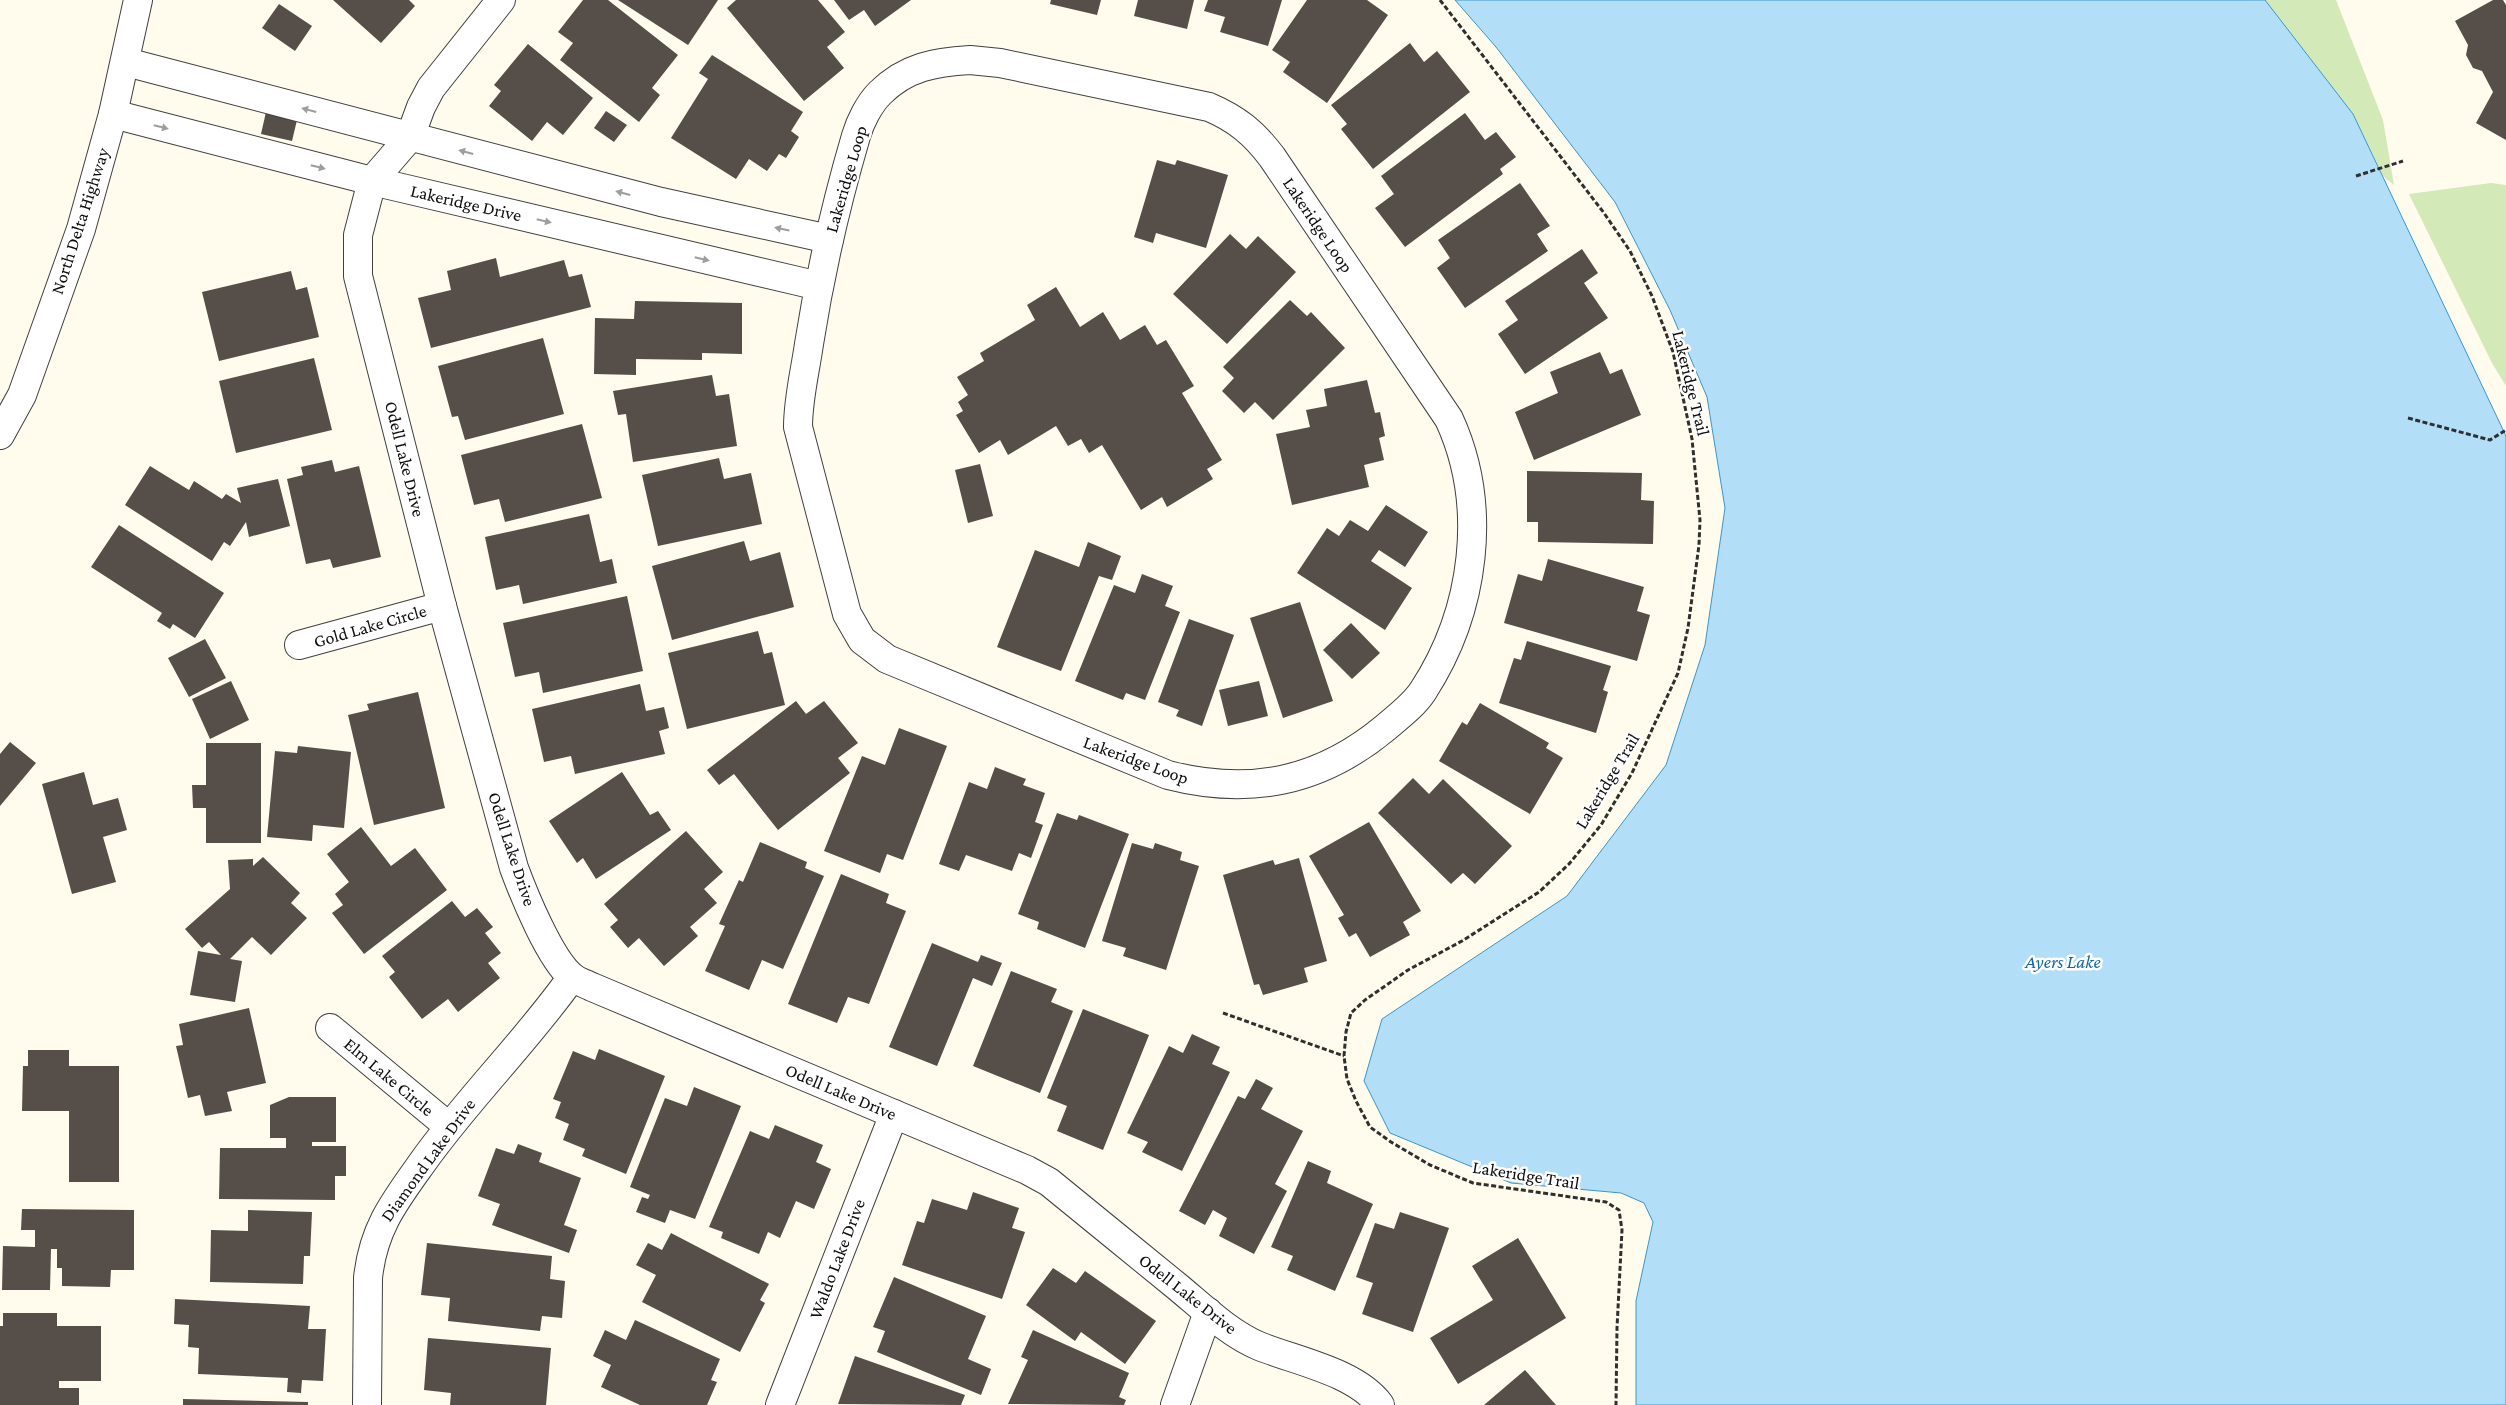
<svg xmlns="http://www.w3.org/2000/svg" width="2506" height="1405" viewBox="0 0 2506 1405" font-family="'Crimson Pro',serif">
  <rect width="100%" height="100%" fill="#fffbed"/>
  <g fill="#d3e9b7">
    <polygon points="2265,0 2336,0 2383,120 2394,185 2383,176 2353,114"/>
    <polygon points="2491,183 2506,185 2506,386 2492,363 2409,194"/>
  </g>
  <polygon fill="#b2dff7" stroke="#3897ce" points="1455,0 2265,0 2353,114 2506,436 2506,1405 1636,1405 1636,1301 1653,1222 1644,1203 1621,1193 1511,1183 1390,1133 1364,1081 1382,1019 1567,896 1666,765 1705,645 1725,508 1707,397 1670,310 1615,202 1496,47"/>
  <g fill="#564e49">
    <polygon points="333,0 409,0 415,6 381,43"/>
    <polygon points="583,0 608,0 678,55 652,88 660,95 639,122 560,60 573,43 558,32"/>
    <polygon points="618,0 718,0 688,45"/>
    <polygon points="736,0 818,0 845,32 827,47 844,68 804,101 727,8"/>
    <polygon points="834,0 911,0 875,26 864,10 849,20"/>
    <polygon points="1051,0 1101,0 1097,15 1050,4"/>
    <polygon points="1138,0 1194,0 1187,29 1134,16"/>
    <polygon points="1208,0 1282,0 1268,46 1220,32 1225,17 1204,11"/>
    <polygon points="1307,0 1367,0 1388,15 1327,103 1283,72 1290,62 1272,50"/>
    <polygon points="2493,0 2503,0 2506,5 2506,140 2476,123 2493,92 2482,71 2473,68 2466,55 2468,45 2455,21"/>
    <polygon points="279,4 312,26 295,51 262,28"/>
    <polygon points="1410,43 1424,62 1437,51 1470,92 1373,169 1341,129 1347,124 1331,105"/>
    <polygon points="528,44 593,98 563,135 547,122 532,141 489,106 501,91 494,85"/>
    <polygon points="712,55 803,112 791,131 799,137 786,158 779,154 767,171 749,159 736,179 671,138 708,79 699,73"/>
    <polygon points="606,111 627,125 614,142 594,128"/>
    <polygon points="266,112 297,120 292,141 261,134"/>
    <polygon points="1465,113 1485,140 1496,132 1516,157 1500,169 1503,174 1405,247 1375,208 1394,194 1381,176"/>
    <polygon points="1157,160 1175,165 1177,160 1228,175 1206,248 1156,233 1153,243 1134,237"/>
    <polygon points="1520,183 1550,226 1537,234 1548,251 1465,308 1437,268 1450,258 1438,240"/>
    <polygon points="1230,234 1246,249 1258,236 1296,272 1227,344 1173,294"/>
    <polygon points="1582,249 1598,273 1584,283 1608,318 1525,374 1498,334 1518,320 1505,301"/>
    <polygon points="496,258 500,277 564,260 569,277 582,274 591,307 431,348 418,298 451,290 447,271"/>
    <polygon points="291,271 296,290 307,287 319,337 219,361 202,292"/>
    <polygon points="1056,287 1080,327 1103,312 1120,340 1145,325 1157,345 1166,340 1194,386 1182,393 1222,460 1207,469 1213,479 1167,507 1162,497 1141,510 1102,445 1089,453 1081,439 1068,446 1056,426 1008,455 1000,440 979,453 956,415 963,411 958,402 968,395 957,377 984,361 980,353 1035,320 1027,305"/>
    <polygon points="1290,300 1307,316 1311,312 1345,348 1273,420 1255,402 1244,413 1222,391 1234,378 1223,367"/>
    <polygon points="635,301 742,303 742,354 702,353 702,360 636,359 636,375 594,374 595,318 634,319"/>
    <polygon points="543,338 564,414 465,440 458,416 452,417 438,366"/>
    <polygon points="1600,352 1610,374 1622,369 1641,415 1534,460 1515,412 1558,393 1550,372"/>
    <polygon points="314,358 332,430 236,453 219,381"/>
    <polygon points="712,375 716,396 729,394 737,446 633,462 626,414 618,415 613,391"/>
    <polygon points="1367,380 1375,413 1380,412 1385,436 1379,438 1384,460 1364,465 1369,487 1292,505 1276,434 1310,427 1306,410 1327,406 1324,389"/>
    <polygon points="582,424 602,498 505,522 499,499 474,505 461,455"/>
    <polygon points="719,458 724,479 751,473 762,524 658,546 642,475"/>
    <polygon points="332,460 335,472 359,466 381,557 333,568 330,559 306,564 287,479 303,475 301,467"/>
    <polygon points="980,464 993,516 968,523 955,470"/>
    <polygon points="150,466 189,490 194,481 222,499 226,494 241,503 237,488 278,479 290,526 249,537 246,522 230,546 224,542 212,561 125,505"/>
    <polygon points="1527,471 1642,473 1641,500 1654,501 1653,544 1538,542 1538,522 1527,522"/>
    <polygon points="1386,505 1428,532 1405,567 1379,550 1371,561 1412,588 1385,630 1297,573 1327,528 1339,536 1350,520 1368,531"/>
    <polygon points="589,514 600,562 612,559 617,583 523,604 519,585 496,590 485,537"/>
    <polygon points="119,525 224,593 195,638 173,624 170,629 157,621 162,613 91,567"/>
    <polygon points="744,541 750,561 780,552 794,607 672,640 652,566"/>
    <polygon points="1088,542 1121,556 1112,580 1099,576 1061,671 997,647 1035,550 1079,567"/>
    <polygon points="1548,559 1644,587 1637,611 1650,615 1637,661 1504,623 1518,574 1542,581"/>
    <polygon points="1142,574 1173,586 1165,606 1180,612 1145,700 1126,693 1123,700 1075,681 1114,585 1135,593"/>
    <polygon points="627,596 643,671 543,693 539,672 515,677 503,623"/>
    <polygon points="1300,602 1333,701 1283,718 1250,618"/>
    <polygon points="1189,619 1234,635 1202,726 1176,716 1179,710 1158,702"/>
    <polygon points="1351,623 1380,653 1352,679 1323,650"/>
    <polygon points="758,631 764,654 772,652 785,705 687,729 668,653"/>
    <polygon points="205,639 226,678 189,697 168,658"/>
    <polygon points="1527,641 1611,666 1603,690 1608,692 1596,733 1499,703 1514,658 1521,660"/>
    <polygon points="231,681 249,720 210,739 192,699"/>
    <polygon points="1259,681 1268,716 1228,726 1219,690"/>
    <polygon points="640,684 646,711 664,707 669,728 659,731 665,754 575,774 571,756 544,762 532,709"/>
    <polygon points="418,692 445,808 374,825 348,715 369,710 367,704"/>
    <polygon points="796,701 806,714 824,701 858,743 838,758 850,773 778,830 734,774 719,785 707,770"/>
    <polygon points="1480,703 1549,743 1546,748 1563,758 1530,814 1439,761 1462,722 1467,725"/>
    <polygon points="899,728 947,746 903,860 887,854 880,873 824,851 862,756 885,765"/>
    <polygon points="10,742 36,763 0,806 0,754"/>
    <polygon points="206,743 261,743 261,843 206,843 206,808 193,808 192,785 206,785"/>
    <polygon points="298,746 351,752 344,828 313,825 312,841 267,837 275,751 297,753"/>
    <polygon points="995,767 1026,779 1023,785 1045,793 1035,822 1043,825 1031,858 1019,853 1012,871 966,855 959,871 939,864 969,782 987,789"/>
    <polygon points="84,772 93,805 118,798 127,830 103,837 116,882 72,894 42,784"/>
    <polygon points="622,772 650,815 658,811 671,830 596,879 583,858 577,863 549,821"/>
    <polygon points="1413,778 1429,794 1443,779 1512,846 1475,884 1463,873 1451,884 1378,813"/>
    <polygon points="1057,813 1077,820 1079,815 1129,834 1085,948 1037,929 1039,922 1018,914"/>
    <polygon points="1369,822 1421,911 1403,922 1410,935 1370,957 1356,933 1349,937 1338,918 1344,915 1309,856"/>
    <polygon points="361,827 391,866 415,848 447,890 364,954 332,913 343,905 335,894 349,882 327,854"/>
    <polygon points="686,831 723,872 704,889 717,903 690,927 698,936 664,966 639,938 628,948 610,927 618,920 604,904"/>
    <polygon points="760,842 807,862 805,868 824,876 783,969 762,960 749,990 705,971 725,926 719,924 739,880 743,882"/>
    <polygon points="1132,843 1153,849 1155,843 1182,852 1180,860 1199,866 1166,970 1123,956 1126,948 1102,941"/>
    <polygon points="263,857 300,893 291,903 307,918 271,955 252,937 230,959 242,961 235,1002 190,995 198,951 221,955 209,942 202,948 185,929 230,889 228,860 253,859 253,866"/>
    <polygon points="1299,858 1327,961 1304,968 1308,982 1263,995 1259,984 1254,985 1223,875 1273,860 1275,865"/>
    <polygon points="841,874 889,894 886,903 906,911 869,1004 848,997 837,1023 788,1004"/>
    <polygon points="452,901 465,917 477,908 493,927 485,933 501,953 488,963 500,978 458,1012 448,999 422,1019 389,977 395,972 382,956"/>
    <polygon points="932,943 978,962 981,955 1002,963 992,986 973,978 937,1066 889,1047"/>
    <polygon points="1011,971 1057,989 1051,1002 1073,1011 1040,1093 973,1066"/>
    <polygon points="249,1008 266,1083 227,1092 232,1111 205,1116 200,1095 188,1098 176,1046 183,1045 179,1024"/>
    <polygon points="1083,1009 1149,1035 1103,1150 1057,1131 1067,1106 1047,1098"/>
    <polygon points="1192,1034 1220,1047 1212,1064 1230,1072 1182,1171 1142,1152 1148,1142 1127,1133 1169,1046 1183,1053"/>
    <polygon points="599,1049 665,1076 626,1174 582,1156 585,1149 563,1140 569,1124 555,1118 561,1102 553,1099 573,1051 595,1060"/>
    <polygon points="28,1050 69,1050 69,1066 119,1066 119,1182 69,1182 69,1111 22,1111 23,1066 28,1066"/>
    <polygon points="1256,1079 1273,1088 1261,1109 1303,1131 1275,1184 1287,1191 1254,1254 1219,1236 1227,1218 1213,1210 1205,1225 1179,1211 1238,1096 1245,1099"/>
    <polygon points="694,1087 741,1106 695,1219 670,1210 665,1223 636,1212 642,1197 648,1199 650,1195 630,1187 665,1098 687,1106"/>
    <polygon points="289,1097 336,1097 336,1142 312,1142 312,1146 346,1146 346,1176 335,1176 335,1200 219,1199 220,1148 286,1148 286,1138 270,1138 270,1105"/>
    <polygon points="775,1125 823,1145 816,1162 831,1169 814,1209 796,1201 780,1238 768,1232 759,1254 721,1238 723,1232 709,1227 750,1131 769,1139"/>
    <polygon points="518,1144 542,1153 539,1162 581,1178 564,1225 577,1230 569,1253 492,1225 500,1204 478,1196 496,1148 514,1154"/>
    <polygon points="1308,1161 1331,1171 1327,1183 1373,1204 1335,1291 1287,1270 1293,1256 1271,1247"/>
    <polygon points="973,1192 1019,1208 1012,1228 1025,1232 1002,1299 902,1265 917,1221 924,1223 932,1199 967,1210"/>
    <polygon points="22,1209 134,1210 134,1270 111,1270 110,1287 62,1286 62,1268 57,1268 57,1249 51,1249 50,1290 2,1290 3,1246 35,1247 35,1230 21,1230"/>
    <polygon points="248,1210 312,1212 310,1256 304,1256 303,1284 210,1282 211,1230 248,1231"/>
    <polygon points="1400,1212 1449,1228 1413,1332 1362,1314 1373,1283 1356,1277 1375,1223 1394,1229"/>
    <polygon points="671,1233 769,1284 760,1300 765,1303 740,1352 642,1302 656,1275 636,1265 648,1243 662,1250"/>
    <polygon points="1518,1238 1566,1318 1458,1384 1430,1338 1493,1300 1472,1266"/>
    <polygon points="427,1243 552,1256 550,1279 565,1281 562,1318 542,1316 540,1331 448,1321 450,1298 421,1295"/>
    <polygon points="1053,1268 1076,1283 1085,1271 1156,1321 1125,1364 1081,1332 1075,1341 1026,1305"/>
    <polygon points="894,1277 986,1316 968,1359 991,1369 981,1395 877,1352 885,1331 873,1327"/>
    <polygon points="175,1299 310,1306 308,1329 326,1329 323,1381 302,1380 301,1393 287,1392 288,1378 198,1374 199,1348 188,1347 189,1325 174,1324"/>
    <polygon points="3,1313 57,1313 57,1326 101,1326 101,1381 59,1381 59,1388 79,1388 79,1405 0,1405 0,1326 3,1326"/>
    <polygon points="635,1320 720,1359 711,1380 717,1382 707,1405 640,1405 601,1387 611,1365 593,1356 605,1330 626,1340"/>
    <polygon points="1033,1330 1129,1373 1119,1397 1126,1400 1124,1405 1008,1404 1028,1360 1021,1357"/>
    <polygon points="428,1338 551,1348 546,1405 450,1405 451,1393 424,1390"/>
    <polygon points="855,1356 965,1395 961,1405 838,1404"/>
    <polygon points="1525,1370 1556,1405 1484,1405"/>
    <polygon points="183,1399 308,1402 308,1405 183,1405"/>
  </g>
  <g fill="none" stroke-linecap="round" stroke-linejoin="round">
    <g stroke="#404040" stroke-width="30">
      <g id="minor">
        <path d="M501,0L431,88L421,107L410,137L372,181L358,235V276L442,606L514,868C524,895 550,959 572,977C577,981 586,984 592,987L1027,1170L1049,1182C1092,1217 1136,1253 1179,1288C1203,1308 1230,1334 1259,1346C1296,1361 1356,1372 1380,1405"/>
        <path d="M970,60L1000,63L1209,107C1237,119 1254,133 1272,157L1449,419C1489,506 1475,611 1423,691C1414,705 1398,717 1385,728C1320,782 1250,796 1168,775L887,659L862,640L847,614L798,427C798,399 805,372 809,344C820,274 836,204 856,136C860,122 869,104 880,93C906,67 935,62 970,60Z"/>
        <polyline points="126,62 661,202 829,239"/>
        <polyline points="113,114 372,181 819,286"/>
        <polyline points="0,435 22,395 81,229 113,114 138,0"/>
        <polyline points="299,645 442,606"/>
        <polyline points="330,1028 448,1126"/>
        <path d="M367,1405L368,1278C373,1229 394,1202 422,1163C468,1098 526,1042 572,977"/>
        <polyline points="780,1405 894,1114"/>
        <polyline points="1175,1405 1208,1312"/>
      </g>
    </g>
    <g stroke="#2f2f2f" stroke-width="3" stroke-dasharray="5 2.5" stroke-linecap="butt">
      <polyline points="1440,0 1604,213 1630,251 1652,296 1673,352 1692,439 1700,520 1699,545 1688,628 1678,673 1632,773 1601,825 1569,864 1539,892 1462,941 1408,970 1365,1000 1351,1013 1346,1032 1344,1056 1347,1079 1356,1101 1370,1127 1391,1142 1430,1165 1473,1183 1606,1202 1619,1210 1622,1230 1617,1328 1616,1405"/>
      <polyline points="2356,176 2403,161"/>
      <polyline points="2408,418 2490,440 2506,430"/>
      <polyline points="1223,1013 1344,1056"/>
    </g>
    <use href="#minor" stroke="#fff" stroke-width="28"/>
  </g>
  <defs><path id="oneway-solid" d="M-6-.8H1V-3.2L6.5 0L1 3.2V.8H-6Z" transform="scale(1.25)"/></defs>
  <g fill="#9e9e9e">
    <use href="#oneway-solid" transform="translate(309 110) rotate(-165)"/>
    <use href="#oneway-solid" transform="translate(161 127) rotate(14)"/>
    <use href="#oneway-solid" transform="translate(466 152) rotate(-165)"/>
    <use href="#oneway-solid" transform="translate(318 167) rotate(14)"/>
    <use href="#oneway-solid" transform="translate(623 193) rotate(-165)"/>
    <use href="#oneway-solid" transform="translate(544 221) rotate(13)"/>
    <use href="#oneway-solid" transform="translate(782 229) rotate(-168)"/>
    <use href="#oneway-solid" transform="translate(702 259) rotate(13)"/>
  </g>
  <g text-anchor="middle" stroke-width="5" stroke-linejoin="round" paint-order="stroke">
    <g font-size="18" fill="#0d0d0d" stroke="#fff">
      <text transform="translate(846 179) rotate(-74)" y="6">Lakeridge Loop</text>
      <text transform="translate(466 203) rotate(13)" y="6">Lakeridge Drive</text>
      <text transform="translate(80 221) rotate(-72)" y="6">North Delta Highway</text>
      <text transform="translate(1318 225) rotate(56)" y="6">Lakeridge Loop</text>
      <text transform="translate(1691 383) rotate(76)" y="6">Lakeridge Trail</text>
      <text transform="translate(405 459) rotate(76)" y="6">Odell Lake Drive</text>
      <text transform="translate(370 626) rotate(-16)" y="6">Gold Lake Circle</text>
      <text transform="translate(1136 760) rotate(20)" y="6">Lakeridge Loop</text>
      <text transform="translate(1607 781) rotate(-59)" y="6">Lakeridge Trail</text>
      <text transform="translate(512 849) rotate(72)" y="6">Odell Lake Drive</text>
      <text transform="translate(389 1077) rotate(40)" y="6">Elm Lake Circle</text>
      <text transform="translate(841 1092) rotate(23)" y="6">Odell Lake Drive</text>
      <text transform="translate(428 1160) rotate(-54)" y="6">Diamond Lake Drive</text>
      <text transform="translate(1526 1175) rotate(9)" y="6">Lakeridge Trail</text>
      <text transform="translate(837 1259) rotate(-69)" y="6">Waldo Lake Drive</text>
      <text transform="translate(1188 1294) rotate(38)" y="6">Odell Lake Drive</text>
    </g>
    <g font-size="19" font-style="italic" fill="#1568a0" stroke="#fff">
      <text x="2063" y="968">Ayers Lake</text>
    </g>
  </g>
</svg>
